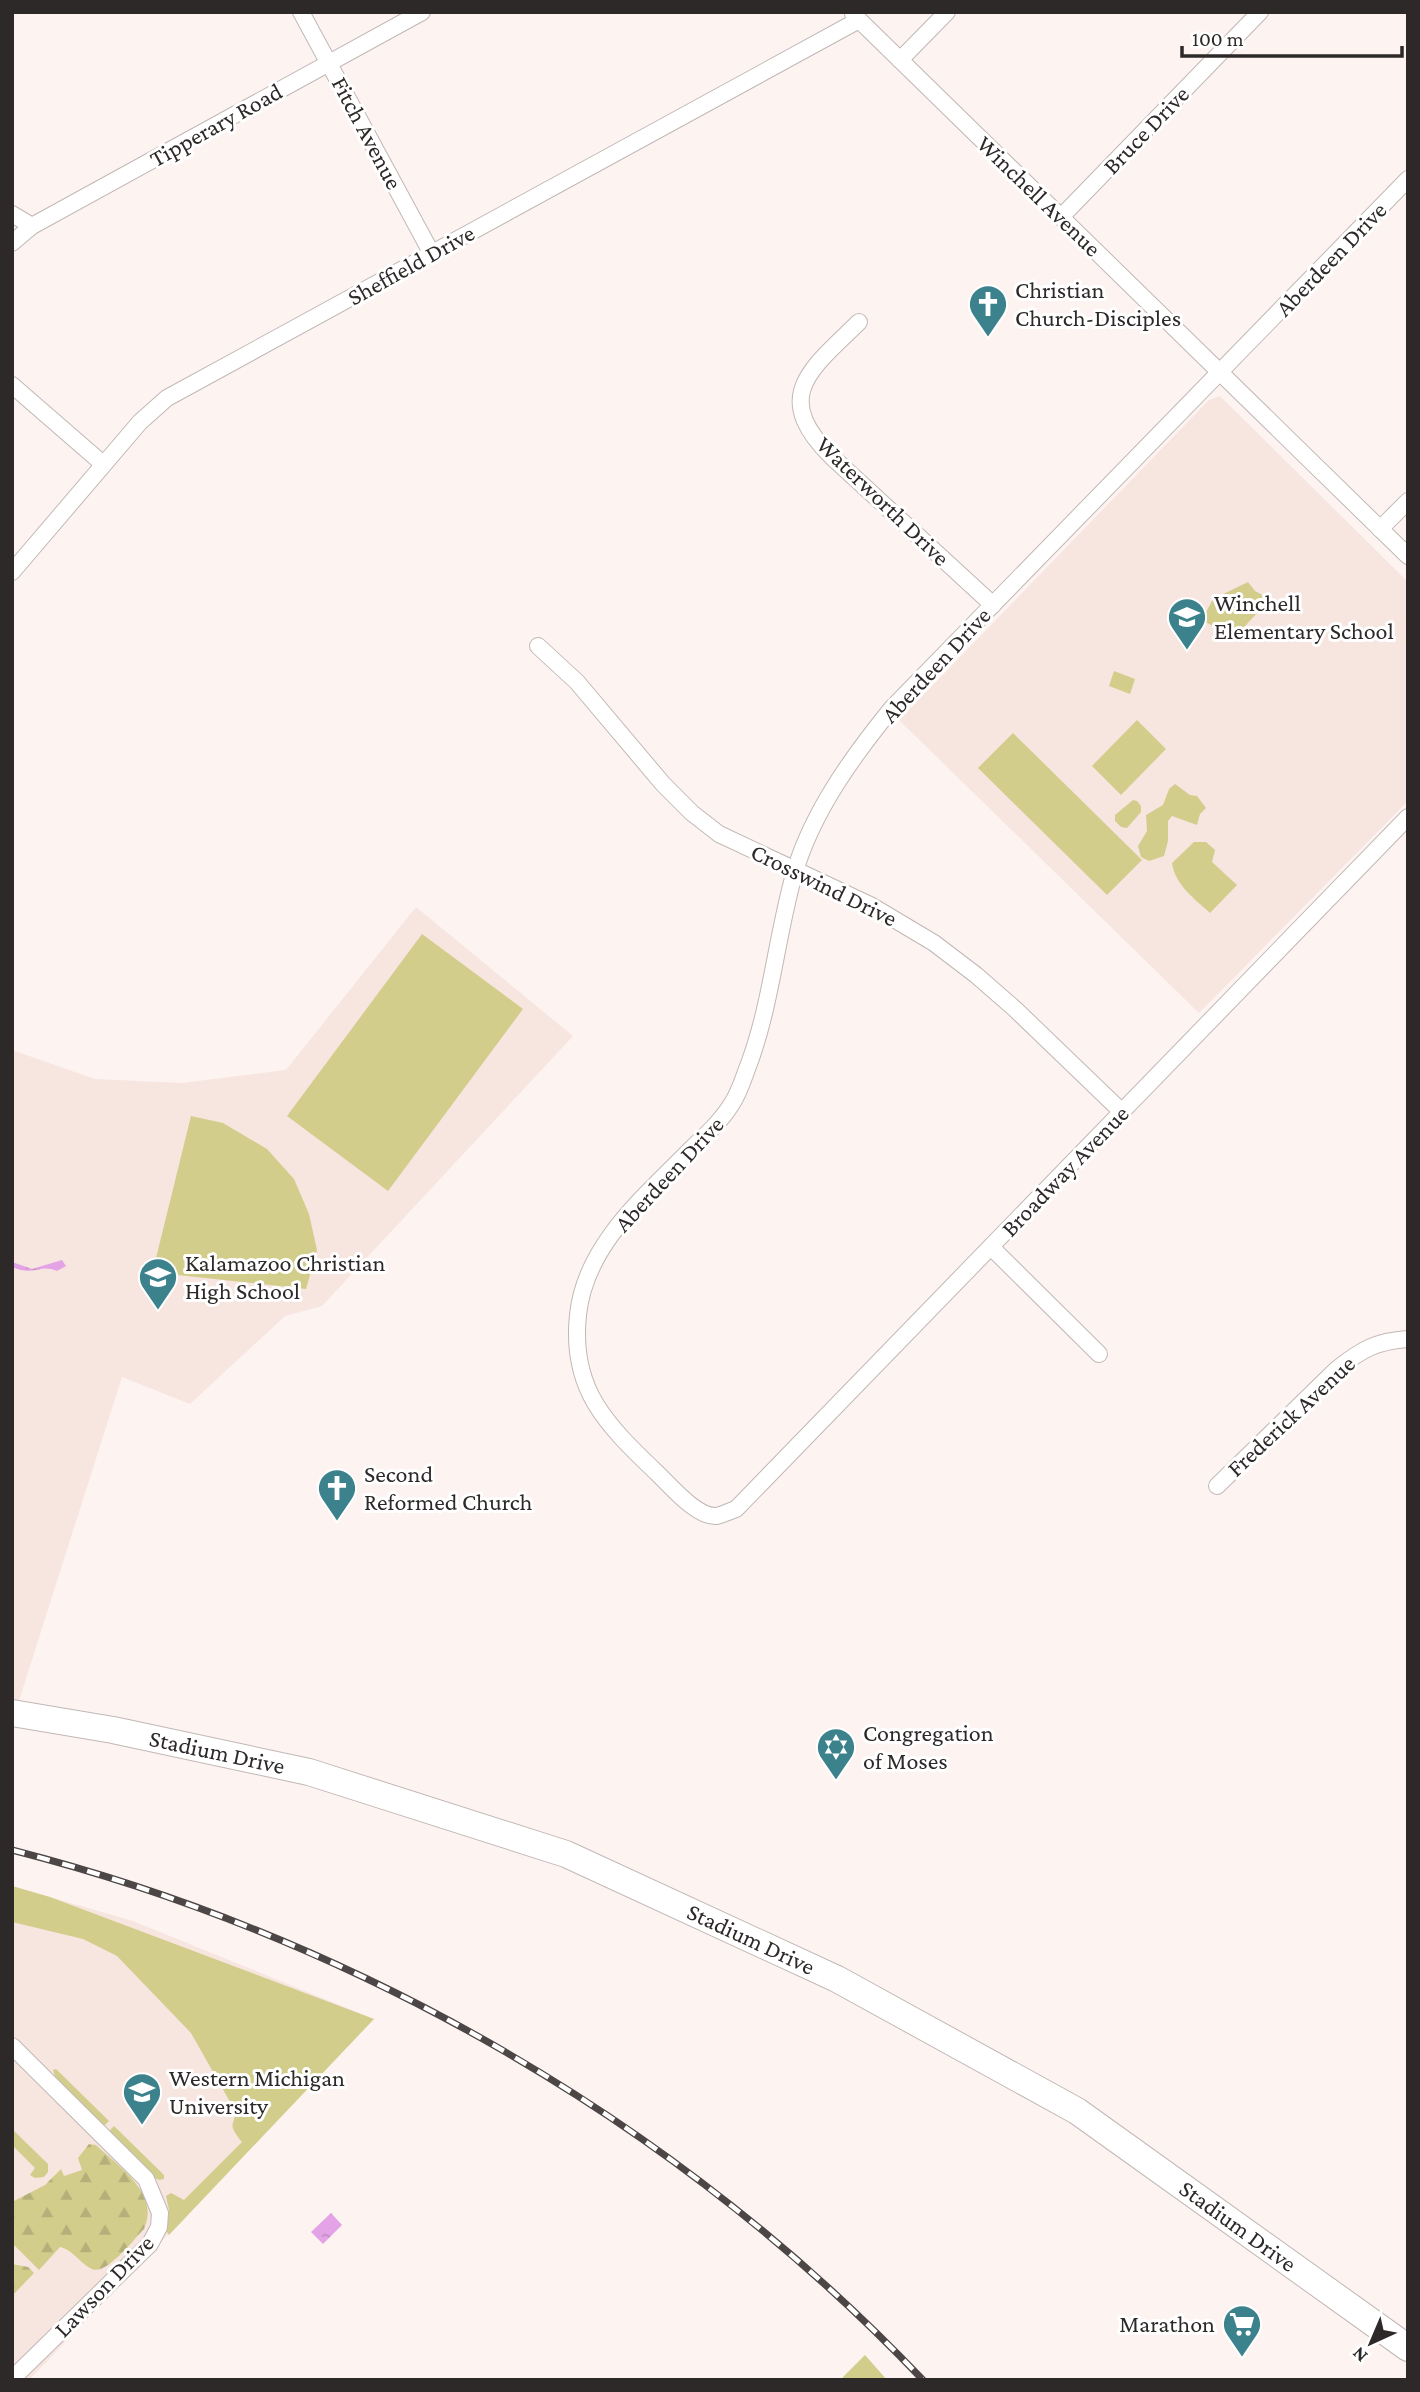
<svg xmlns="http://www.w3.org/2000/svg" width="1420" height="2392" viewBox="0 0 1420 2392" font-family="'Crimson Pro',serif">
  <defs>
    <pattern id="forest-firs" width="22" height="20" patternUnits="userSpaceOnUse" patternTransform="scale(1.75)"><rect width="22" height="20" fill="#d3cd8c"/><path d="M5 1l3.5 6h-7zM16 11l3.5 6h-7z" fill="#b5b079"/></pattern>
    <pattern id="water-ripples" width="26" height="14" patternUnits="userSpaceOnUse" patternTransform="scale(1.75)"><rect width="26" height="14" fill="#e3a3e6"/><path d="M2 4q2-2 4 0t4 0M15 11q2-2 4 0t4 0" fill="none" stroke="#c38cc5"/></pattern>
  </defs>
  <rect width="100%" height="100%" fill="#fdf3f1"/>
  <g fill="#f7e5e0">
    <polygon points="1220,396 1408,582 1408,801 1199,1013 899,720 1209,400"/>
    <polygon points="416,907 573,1036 322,1306 285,1316 190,1404 122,1377 15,1713 12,1713 12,1050 95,1079 182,1083 286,1070"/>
    <polygon points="12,1886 133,1921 374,2019 29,2380 12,2380"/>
  </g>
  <g fill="#d3cd8c">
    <polygon points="1248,582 1255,591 1270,599 1234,638 1202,620 1213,599"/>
    <polygon points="1114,671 1135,679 1130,694 1109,686"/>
    <polygon points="1137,720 1166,749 1121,795 1092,766"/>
    <polygon points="1013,733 1142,860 1107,895 978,768"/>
    <polygon points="1175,784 1190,795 1197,796 1206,808 1200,814 1197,825 1172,816 1168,821 1168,841 1164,856 1149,861 1141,857 1138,846 1147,831 1146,815 1163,805 1169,789"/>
    <polygon points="1133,800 1137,801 1141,806 1141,812 1127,828 1121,827 1115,821 1115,815"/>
    <path d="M1194,842H1206L1215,850L1212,862L1237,885L1210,913C1195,899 1175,885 1172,863Z"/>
    <polygon points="422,934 523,1009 388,1191 287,1116"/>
    <polygon points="191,1116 223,1123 267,1149 294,1179 309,1214 317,1250 306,1289 168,1274 156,1258"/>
    <path d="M12,1886L50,1897L374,2019L169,2235L165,2229L169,2210L166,2196L171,2193L184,2200L242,2142C224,2120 238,2126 234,2109L191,2033L117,1956L83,1939L12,1922Z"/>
    <polygon points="56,2069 109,2121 103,2127 56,2080 53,2070"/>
    <polygon points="114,2126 164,2175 164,2179 159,2180 155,2178 108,2132"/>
    <polygon points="12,2129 48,2164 48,2172 44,2177 35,2178 30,2175 35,2168 12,2145"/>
    <polygon points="865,2355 887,2380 840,2380"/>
  </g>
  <g fill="url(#forest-firs)">
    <path d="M89,2144L96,2145C118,2166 161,2194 144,2229C135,2238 106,2276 92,2269C79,2263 75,2251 60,2247L39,2270L12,2243V2202L45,2185L61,2169L64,2176L82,2170L78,2158Z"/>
    <polygon points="12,2264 28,2267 34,2273 12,2296"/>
  </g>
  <g fill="url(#water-ripples)">
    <path d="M62,1260L66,1266L57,1271C39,1263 35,1277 12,1267V1262L32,1269Z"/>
    <polygon points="331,2213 342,2225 323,2244 311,2232"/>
  </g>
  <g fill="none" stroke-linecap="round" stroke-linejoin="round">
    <g stroke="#c1b8b5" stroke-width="18">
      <g id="minor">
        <polyline points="301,12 432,254"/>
        <polyline points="853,14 1408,556"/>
        <polyline points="900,60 947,12"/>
        <path d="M1408,179L892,708C853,756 813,811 795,871C777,933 772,1000 750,1061C744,1076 740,1092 731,1105C721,1121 706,1135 692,1148C645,1196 585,1245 578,1315C570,1390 607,1425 657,1473C670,1485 696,1517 716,1516C722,1515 730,1511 736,1509L1408,817"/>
        <polyline points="12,214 32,226"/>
        <polyline points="1061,217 1260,12"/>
        <polyline points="12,243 32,226 422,12"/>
        <path d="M859,322C811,369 770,396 832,457L993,605"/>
        <polyline points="12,385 103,464"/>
        <polyline points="1380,529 1408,501"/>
        <polyline points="12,572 140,422 167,398 859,20"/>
        <polyline points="538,646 577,682 663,784 692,813 719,834 872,906 934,943 976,975 1015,1009 1122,1112"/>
        <polyline points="991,1247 1099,1354"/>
        <path d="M1217,1486L1337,1369C1361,1350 1376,1341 1408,1339"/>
        <polyline points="12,2046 146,2179 160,2213 159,2227 150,2244 12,2379"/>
      </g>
    </g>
    <g stroke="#c1b8b5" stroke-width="28">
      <polyline id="primary" points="12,1713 113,1730 309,1772 566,1854 837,1979 1077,2111 1408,2348"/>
    </g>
    <use href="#minor" stroke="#fff" stroke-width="16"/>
    <use href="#primary" stroke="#fff" stroke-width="26"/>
    <g stroke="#4c4746" stroke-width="7">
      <path id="rail" d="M12,1850C356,1938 677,2122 923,2380"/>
    </g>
    <use href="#rail" stroke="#fff" stroke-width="4.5" stroke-dasharray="13" stroke-linecap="butt"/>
  </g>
  <defs>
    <g id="church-pin" transform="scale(2.0125)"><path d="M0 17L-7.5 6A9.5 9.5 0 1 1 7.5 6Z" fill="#3b828c" stroke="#fff"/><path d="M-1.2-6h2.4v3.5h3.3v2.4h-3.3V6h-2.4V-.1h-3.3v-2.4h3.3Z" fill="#fff"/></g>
    <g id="school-pin" transform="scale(2.0125)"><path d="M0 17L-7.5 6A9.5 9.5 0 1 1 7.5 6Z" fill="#3b828c" stroke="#fff"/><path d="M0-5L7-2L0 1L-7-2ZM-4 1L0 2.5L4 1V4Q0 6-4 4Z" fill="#fff"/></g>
    <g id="synagogue-pin" transform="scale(2.0125)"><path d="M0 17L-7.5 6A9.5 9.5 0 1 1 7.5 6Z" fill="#3b828c" stroke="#fff"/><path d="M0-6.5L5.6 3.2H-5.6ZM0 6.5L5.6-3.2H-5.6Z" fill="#fff"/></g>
    <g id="university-pin" transform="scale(2.0125)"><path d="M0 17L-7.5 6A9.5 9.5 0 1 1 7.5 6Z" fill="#3b828c" stroke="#fff"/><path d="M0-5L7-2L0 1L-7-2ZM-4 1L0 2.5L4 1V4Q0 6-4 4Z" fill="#fff"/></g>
    <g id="supermarket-pin" transform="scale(2.0125)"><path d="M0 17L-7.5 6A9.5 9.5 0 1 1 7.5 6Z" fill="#3b828c" stroke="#fff"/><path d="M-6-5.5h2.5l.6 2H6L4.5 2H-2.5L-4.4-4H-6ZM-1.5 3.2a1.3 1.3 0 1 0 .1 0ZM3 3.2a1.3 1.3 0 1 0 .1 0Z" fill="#fff"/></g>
  </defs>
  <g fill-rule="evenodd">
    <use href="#church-pin" x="988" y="304"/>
    <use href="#school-pin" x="1187" y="617"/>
    <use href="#school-pin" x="158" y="1277"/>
    <use href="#church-pin" x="337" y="1488"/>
    <use href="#synagogue-pin" x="836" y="1747"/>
    <use href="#university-pin" x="142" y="2092"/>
    <use href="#supermarket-pin" x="1242" y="2324"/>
  </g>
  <g text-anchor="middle" stroke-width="6" stroke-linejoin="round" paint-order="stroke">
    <g font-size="24" fill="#2c2928" stroke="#fff">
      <text transform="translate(216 125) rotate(-29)" y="8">Tipperary Road</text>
      <text transform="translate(1146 130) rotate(-46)" y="8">Bruce Drive</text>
      <text transform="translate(367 133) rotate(62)" y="8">Fitch Avenue</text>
      <text transform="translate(1039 196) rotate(44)" y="8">Winchell Avenue</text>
      <text transform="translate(1331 259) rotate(-46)" y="8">Aberdeen Drive</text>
      <text transform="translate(411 265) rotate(-29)" y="8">Sheffield Drive</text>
      <text transform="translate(883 501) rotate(44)" y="8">Waterworth Drive</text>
      <text transform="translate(936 665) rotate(-47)" y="8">Aberdeen Drive</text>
      <text transform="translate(824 885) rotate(26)" y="8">Crosswind Drive</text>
      <text transform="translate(1065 1171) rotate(-46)" y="8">Broadway Avenue</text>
      <text transform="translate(669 1174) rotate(-47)" y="8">Aberdeen Drive</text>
      <text transform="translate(1291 1416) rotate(-43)" y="8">Frederick Avenue</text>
      <text transform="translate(217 1752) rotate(12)" y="8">Stadium Drive</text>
      <text transform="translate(751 1939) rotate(25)" y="8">Stadium Drive</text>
      <text transform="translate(1238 2226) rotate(36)" y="8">Stadium Drive</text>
      <text transform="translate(104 2286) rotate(-46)" y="8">Lawson Drive</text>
    </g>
    <g font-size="24" fill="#2c2928" stroke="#fff" text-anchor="start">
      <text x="1015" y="298">Christian<tspan x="1015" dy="28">Church-Disciples</tspan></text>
      <text x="1214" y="611">Winchell<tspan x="1214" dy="28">Elementary School</tspan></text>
      <text x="185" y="1271">Kalamazoo Christian<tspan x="185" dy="28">High School</tspan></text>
      <text x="364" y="1482">Second<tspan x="364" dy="28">Reformed Church</tspan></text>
      <text x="863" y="1741">Congregation<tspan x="863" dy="28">of Moses</tspan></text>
      <text x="169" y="2086">Western Michigan<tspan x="169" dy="28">University</tspan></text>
      <text x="1215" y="2332" text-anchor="end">Marathon</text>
    </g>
  </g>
  <rect width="1420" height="2392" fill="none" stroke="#2c2928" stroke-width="28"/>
  <g transform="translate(1371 2343) rotate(224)" stroke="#ffffff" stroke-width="5" paint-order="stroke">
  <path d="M0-5L12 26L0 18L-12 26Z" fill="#2c2928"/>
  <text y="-10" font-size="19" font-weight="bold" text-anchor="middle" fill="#2c2928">N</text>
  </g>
  <path d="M1182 46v10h220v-10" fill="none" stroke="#2c2928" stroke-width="3.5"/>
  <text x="1192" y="46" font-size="21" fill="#2c2928" stroke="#ffffff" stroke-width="5" paint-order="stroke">100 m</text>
</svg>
